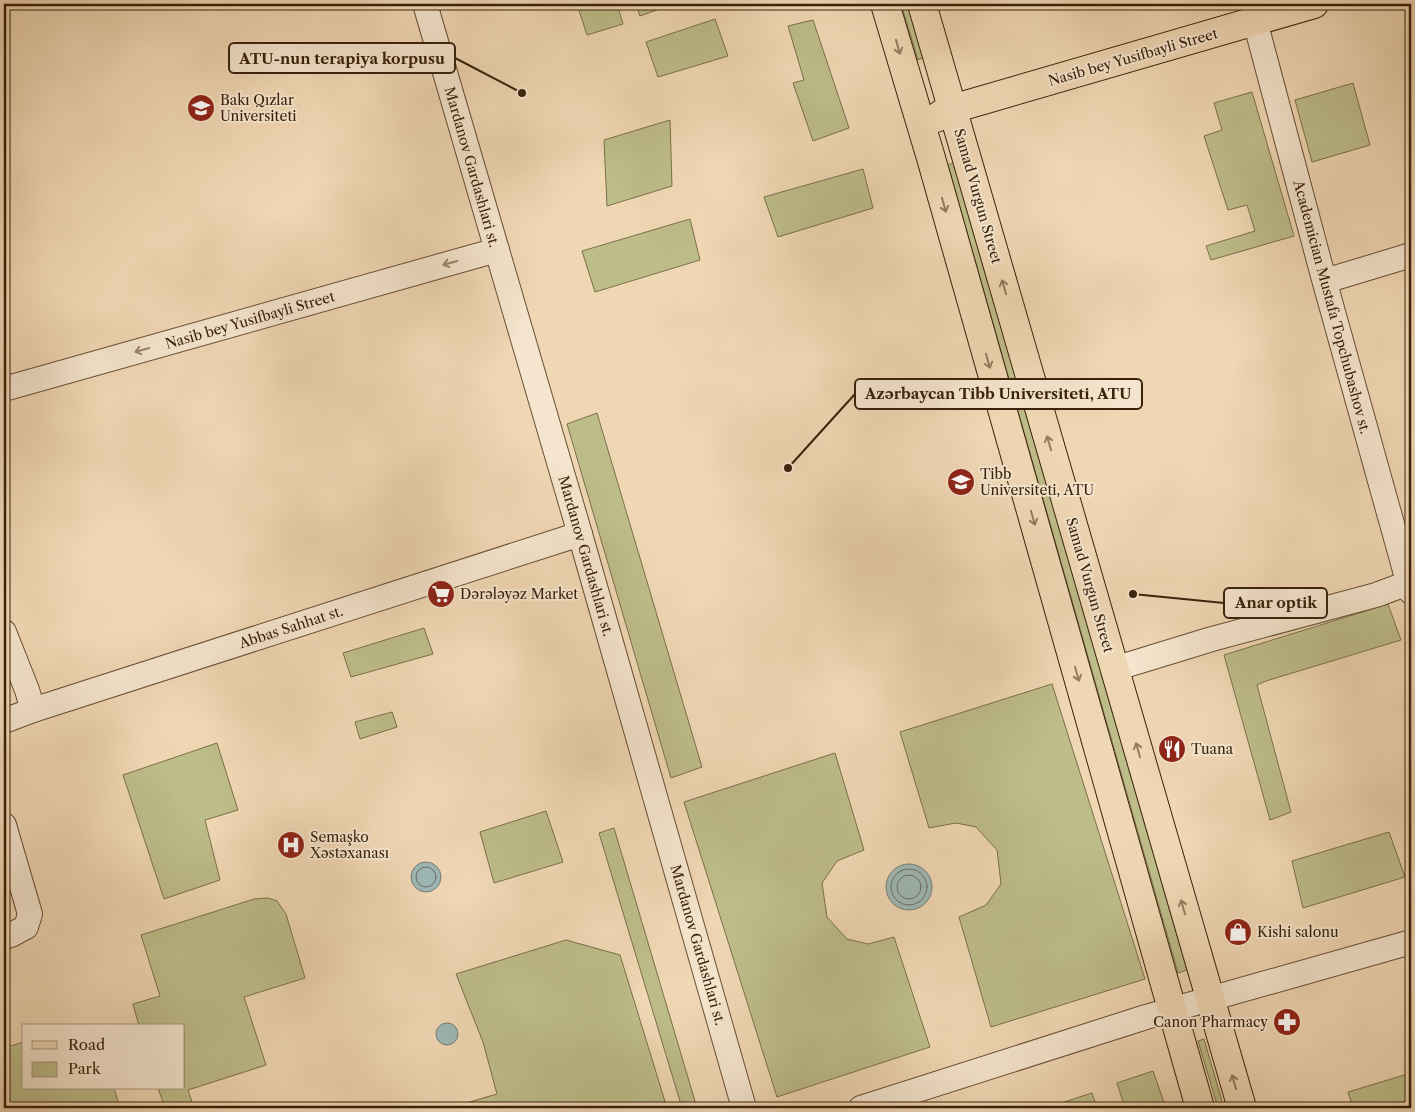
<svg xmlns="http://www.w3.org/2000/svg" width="1415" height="1112" viewBox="0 0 1415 1112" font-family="'Libre Caslon Text',serif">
  <rect width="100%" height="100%" fill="#f0d7b4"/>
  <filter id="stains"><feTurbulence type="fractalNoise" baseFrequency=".004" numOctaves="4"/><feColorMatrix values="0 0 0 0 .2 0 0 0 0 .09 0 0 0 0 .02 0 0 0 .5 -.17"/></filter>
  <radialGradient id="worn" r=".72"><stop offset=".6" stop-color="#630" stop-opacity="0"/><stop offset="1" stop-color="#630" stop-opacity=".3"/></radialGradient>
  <g fill="#bdbd8a" stroke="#7b6f4a">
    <polygon points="577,4 617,4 623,24 587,35"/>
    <polygon points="636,4 674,4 640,16"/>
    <polygon points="901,4 909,4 925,57 918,60"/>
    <polygon points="715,19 728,56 658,77 646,42"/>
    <polygon points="813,20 849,128 813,141 793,83 804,80 788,26"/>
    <polygon points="1353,83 1370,145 1312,162 1295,100"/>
    <polygon points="1252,92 1294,236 1211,260 1206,246 1255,231 1247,205 1228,210 1204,136 1222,130 1214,103"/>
    <polygon points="670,120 672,186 607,206 604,140"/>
    <polygon points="954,162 1187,970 1178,973 948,165"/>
    <polygon points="863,169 873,208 778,237 764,197"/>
    <polygon points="690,219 700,260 595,292 582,251"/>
    <polygon points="597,413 702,767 671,778 567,424"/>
    <polygon points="1388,604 1401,640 1266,681 1257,685 1291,812 1270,820 1224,655"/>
    <polygon points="424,628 433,654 351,677 343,653"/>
    <polygon points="1052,684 1145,979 991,1027 959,917 986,905 1001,884 997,850 976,827 956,823 929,828 900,732"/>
    <polygon points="392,712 397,727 360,739 355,722"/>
    <polygon points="217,743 238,810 205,820 220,880 164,899 123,775"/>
    <polygon points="835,753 864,850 837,861 822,883 827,917 847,939 868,944 894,937 930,1047 777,1097 684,802"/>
    <polygon points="546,811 563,862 494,883 480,832"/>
    <polygon points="614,828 697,1108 682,1108 599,833"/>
    <polygon points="1389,832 1405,877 1303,908 1292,861"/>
    <polygon points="268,898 277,901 286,914 305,978 244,997 266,1065 188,1090 194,1108 165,1108 158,1088 184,1088 184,1026 139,1026 133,1004 160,996 141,935 254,899"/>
    <polygon points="566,940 620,955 667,1108 449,1108 497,1094 483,1042 456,974"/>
    <polygon points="1204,1039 1224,1108 1218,1108 1198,1041"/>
    <polygon points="24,1042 24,1088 114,1088 120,1108 4,1108 4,1048"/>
    <polygon points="1153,1071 1166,1108 1125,1108 1117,1083"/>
    <polygon points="1411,1073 1411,1108 1353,1108 1348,1092"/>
    <polygon points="1092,1093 1097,1108 1046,1108"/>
  </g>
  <g fill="#9db8b6" stroke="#757c72">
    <circle cx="426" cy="877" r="15"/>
    <circle cx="909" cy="887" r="23"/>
    <circle cx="447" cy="1034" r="11"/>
  </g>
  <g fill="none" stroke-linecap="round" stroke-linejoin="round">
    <g stroke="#6b6c60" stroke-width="1">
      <circle cx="426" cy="877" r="10"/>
      <circle cx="909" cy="887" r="18"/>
      <circle cx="909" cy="887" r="12"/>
    </g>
    <g stroke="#674e35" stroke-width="26">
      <g id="minor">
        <polyline points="425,4 580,534 744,1108"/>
        <polyline points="1255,21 1323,276 1411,592"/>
        <polyline points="1325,281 1411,255"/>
        <polyline points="4,389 497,250"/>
        <polyline points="4,632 27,690 33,710"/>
        <polyline points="1114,669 1212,639 1376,595 1411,582"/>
        <polyline points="4,721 33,710 580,534"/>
        <polyline points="4,825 30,914 26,927 11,935 4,937"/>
        <polyline points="861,1108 1146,1017 1411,942"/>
      </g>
    </g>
    <g stroke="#39210b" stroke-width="30">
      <g id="major">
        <polyline points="885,4 931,158 1200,1108"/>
        <polyline points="922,4 1242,1108"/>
        <polyline points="936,118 943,113 952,109 1314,4"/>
      </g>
    </g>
    <use href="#minor" stroke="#f5e5ce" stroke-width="24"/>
    <use href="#major" stroke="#f0d7b4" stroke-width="28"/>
  </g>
  <defs><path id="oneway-shaft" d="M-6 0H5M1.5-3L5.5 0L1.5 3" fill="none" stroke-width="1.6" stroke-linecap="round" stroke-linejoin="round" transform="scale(1.25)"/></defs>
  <g stroke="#947c60">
    <use href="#oneway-shaft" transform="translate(898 47) rotate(74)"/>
    <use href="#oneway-shaft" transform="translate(944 205) rotate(74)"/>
    <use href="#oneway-shaft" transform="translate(1004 287) rotate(-106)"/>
    <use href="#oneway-shaft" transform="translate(988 361) rotate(74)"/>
    <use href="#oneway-shaft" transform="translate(1049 443) rotate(-106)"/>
    <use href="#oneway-shaft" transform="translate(1033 518) rotate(74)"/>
    <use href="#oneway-shaft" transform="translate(1077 674) rotate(74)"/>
    <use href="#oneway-shaft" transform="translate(1138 750) rotate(-106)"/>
    <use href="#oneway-shaft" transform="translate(1183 907) rotate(-106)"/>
    <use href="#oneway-shaft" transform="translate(1234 1082) rotate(-106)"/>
  </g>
  <g stroke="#97836c">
    <use href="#oneway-shaft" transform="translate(450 263) rotate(164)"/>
    <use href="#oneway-shaft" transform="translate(142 350) rotate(164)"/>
  </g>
  <defs>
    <g id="university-disc" transform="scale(1.4375)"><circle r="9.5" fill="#8f2418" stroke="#f5e5ce"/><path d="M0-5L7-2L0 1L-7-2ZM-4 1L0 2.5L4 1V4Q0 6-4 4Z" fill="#fff"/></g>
    <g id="supermarket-disc" transform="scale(1.4375)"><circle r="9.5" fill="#8f2418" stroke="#f5e5ce"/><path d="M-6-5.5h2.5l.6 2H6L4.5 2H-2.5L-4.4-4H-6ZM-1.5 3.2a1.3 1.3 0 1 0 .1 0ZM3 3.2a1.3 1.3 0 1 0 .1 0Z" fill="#fff"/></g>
    <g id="restaurant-disc" transform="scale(1.4375)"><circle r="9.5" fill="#8f2418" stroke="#f5e5ce"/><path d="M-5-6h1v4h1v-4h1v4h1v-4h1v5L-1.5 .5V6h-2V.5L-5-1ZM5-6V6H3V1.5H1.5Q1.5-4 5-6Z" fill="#fff"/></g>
    <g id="hospital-disc" transform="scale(1.4375)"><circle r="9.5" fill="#8f2418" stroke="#f5e5ce"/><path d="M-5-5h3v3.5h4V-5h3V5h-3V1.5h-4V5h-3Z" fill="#fff"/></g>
    <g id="shop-disc" transform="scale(1.4375)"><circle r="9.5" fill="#8f2418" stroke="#f5e5ce"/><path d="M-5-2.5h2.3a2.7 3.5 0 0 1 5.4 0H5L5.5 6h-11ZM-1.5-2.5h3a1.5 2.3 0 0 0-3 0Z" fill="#fff"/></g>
    <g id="pharmacy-disc" transform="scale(1.4375)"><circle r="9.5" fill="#8f2418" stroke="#f5e5ce"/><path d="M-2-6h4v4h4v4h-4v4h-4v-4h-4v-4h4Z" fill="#fff"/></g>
  </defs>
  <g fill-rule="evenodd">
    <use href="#university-disc" x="201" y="108"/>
    <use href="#university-disc" x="961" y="482"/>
    <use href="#supermarket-disc" x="441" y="594"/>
    <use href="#restaurant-disc" x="1172" y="749"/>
    <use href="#hospital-disc" x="291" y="845"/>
    <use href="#shop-disc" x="1238" y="932"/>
    <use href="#pharmacy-disc" x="1287" y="1022"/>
  </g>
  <g text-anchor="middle" stroke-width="4" stroke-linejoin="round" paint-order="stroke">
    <g font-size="14" fill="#39210b" stroke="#f5e5ce">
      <text transform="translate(1133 57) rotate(-16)" y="5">Nasib bey Yusifbayli Street</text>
      <text transform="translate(472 167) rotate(74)" y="5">Mardanov Gardashlari st.</text>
      <text transform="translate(978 196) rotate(74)" y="5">Samad Vurgun Street</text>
      <text transform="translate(1332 307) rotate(75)" y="5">Academician Mustafa Topchubashov st.</text>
      <text transform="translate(250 320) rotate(-16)" y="5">Nasib bey Yusifbayli Street</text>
      <text transform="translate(586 556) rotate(74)" y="5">Mardanov Gardashlari st.</text>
      <text transform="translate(1090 585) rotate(74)" y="5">Samad Vurgun Street</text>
      <text transform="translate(291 627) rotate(-18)" y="5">Abbas Sahhat st.</text>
      <text transform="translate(698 945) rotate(74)" y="5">Mardanov Gardashlari st.</text>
    </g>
    <g font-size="14" fill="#39210b" stroke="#f5e5ce" text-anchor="start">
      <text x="220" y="105">Bakı Qızlar<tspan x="220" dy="16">Universiteti</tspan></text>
      <text x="980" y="479">Tibb<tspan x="980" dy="16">Universiteti, ATU</tspan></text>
      <text x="460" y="599">Dərələyəz Market</text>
      <text x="1191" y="754">Tuana</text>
      <text x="310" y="842">Semaşko<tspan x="310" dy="16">Xəstəxanası</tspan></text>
      <text x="1257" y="937">Kishi salonu</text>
      <text x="1268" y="1027" text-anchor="end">Canon Pharmacy</text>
    </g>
  </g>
  <path fill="none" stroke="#39210b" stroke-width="2" d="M522 93L455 58M788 468L855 394M1133 594L1224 603"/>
  <g fill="#39210b" stroke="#f5e5ce" stroke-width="2">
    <circle cx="522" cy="93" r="5"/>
    <circle cx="788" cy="468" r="5"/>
    <circle cx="1133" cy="594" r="5"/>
  </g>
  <g fill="#f5e5ce" stroke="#39210b" stroke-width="2">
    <rect x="229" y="43" width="226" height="30" rx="5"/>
    <rect x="855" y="379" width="287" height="30" rx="5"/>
    <rect x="1224" y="588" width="103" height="30" rx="5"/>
  </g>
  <g font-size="15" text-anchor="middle" font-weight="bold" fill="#39210b">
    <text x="342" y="64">ATU-nun terapiya korpusu</text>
    <text x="998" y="399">Azərbaycan Tibb Universiteti, ATU</text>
    <text x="1276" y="608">Anar optik</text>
  </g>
  <rect width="1415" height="1112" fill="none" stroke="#f0d7b4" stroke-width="20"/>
  <rect x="5" y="5" width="1405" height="1102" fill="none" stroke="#39210b" stroke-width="2.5"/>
  <rect x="10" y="10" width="1395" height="1092" fill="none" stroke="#39210b"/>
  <rect x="22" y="1024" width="162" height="65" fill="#f5e5ce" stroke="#aa9780"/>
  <rect x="32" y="1041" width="25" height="8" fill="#f0d7b4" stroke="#aa9780"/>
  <text x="68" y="1050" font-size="15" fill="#39210b">Road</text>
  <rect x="32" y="1062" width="25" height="15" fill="#bdbd8a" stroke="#aa9780"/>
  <text x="68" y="1074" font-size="15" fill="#39210b">Park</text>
  <rect width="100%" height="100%" filter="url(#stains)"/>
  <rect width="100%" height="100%" fill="url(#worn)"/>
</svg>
